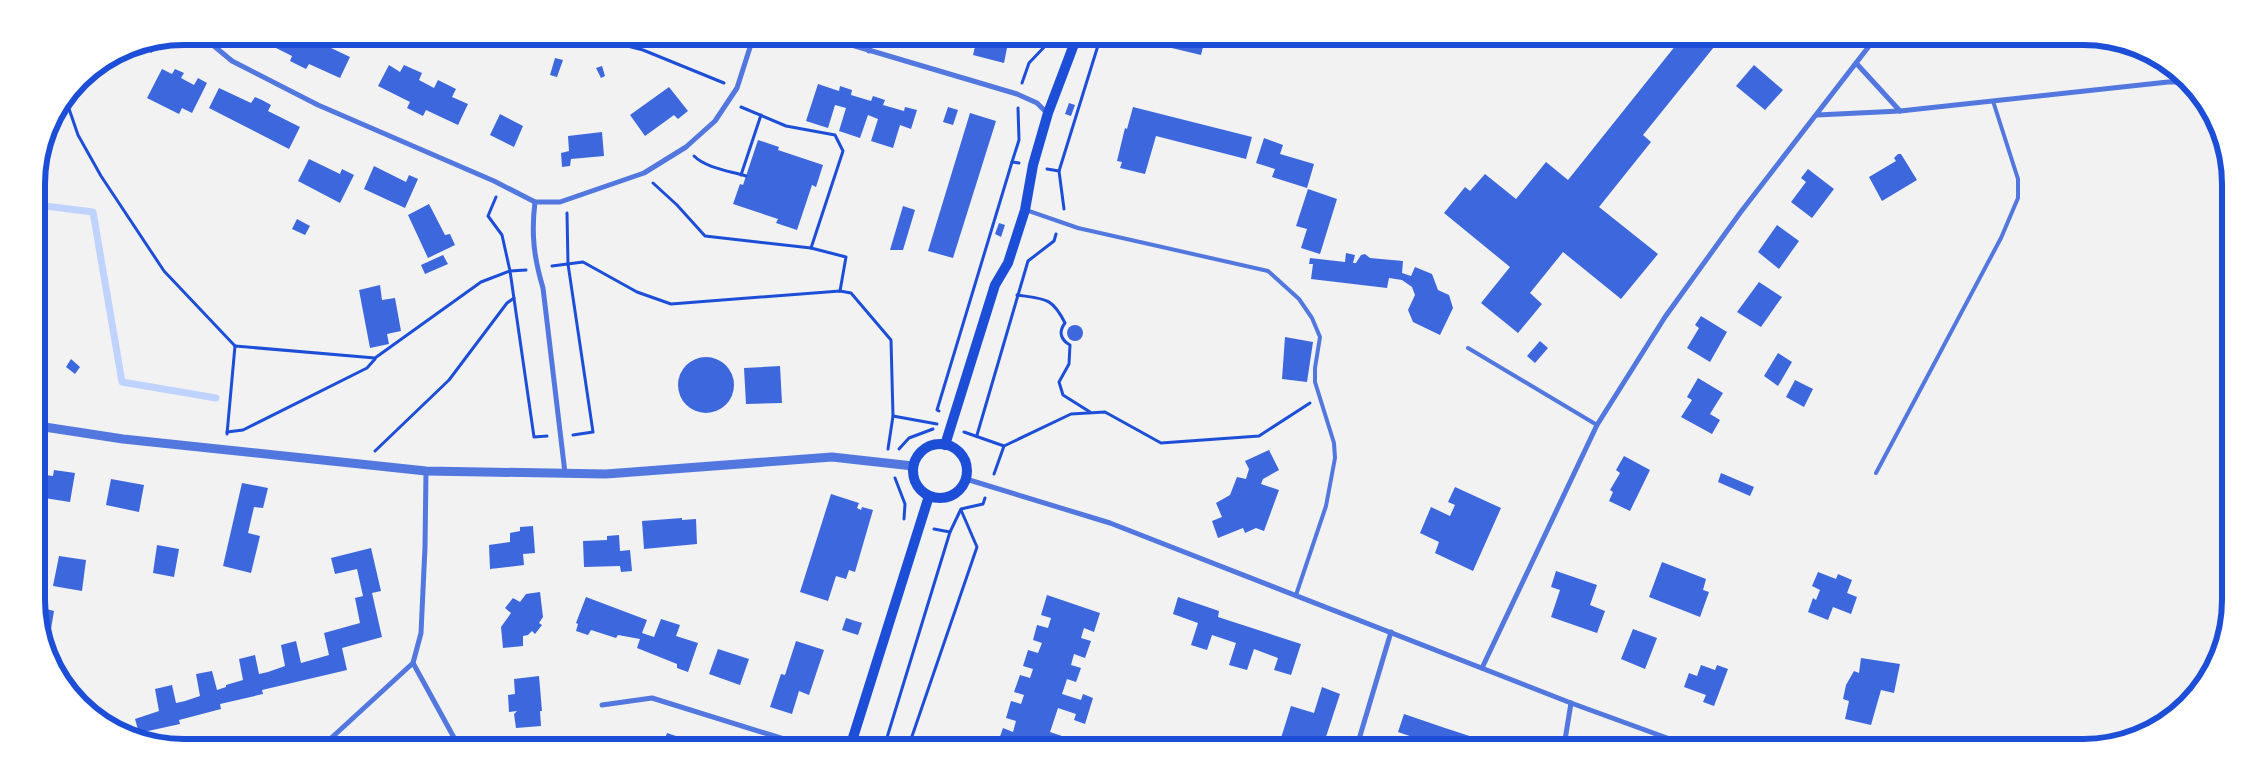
<svg xmlns="http://www.w3.org/2000/svg" width="2267" height="784" viewBox="0 0 2267 784" font-family="Commissioner,sans-serif">
  <rect width="100%" height="100%" fill="#f2f2f2"/>
  <g fill="none" stroke-linecap="round" stroke-linejoin="round">
    <polyline stroke="#bfd3fe" stroke-width="7" points="37,205 93,212 122,382 216,398"/>
  </g>
  <g fill="#3d67dc">
    <polygon points="262,36 308,37 350,57 340,78 309,64 306,69 290,61 292,56 260,40"/>
    <polygon points="717,38 731,38 728,44 718,40"/>
    <polygon points="977,38 1012,38 1011,43 1008,43 1004,63 973,55"/>
    <polygon points="169,39 151,53 145,44 150,43"/>
    <polygon points="1160,39 1205,39 1201,55 1159,45"/>
    <polygon points="1680,40 1715,40 1718,42 1643,135 1651,142 1599,207 1658,254 1621,299 1563,252 1530,293 1542,304 1518,333 1481,303 1510,267 1444,213 1465,187 1470,191 1485,174 1516,199 1546,162 1568,180"/>
    <polygon points="555,58 563,60 557,77 550,75"/>
    <polygon points="389,65 400,72 404,65 422,73 419,80 434,88 438,80 456,89 452,97 468,104 458,125 426,110 423,116 407,108 410,102 378,86"/>
    <polygon points="1754,65 1783,90 1765,110 1736,86"/>
    <polygon points="602,66 605,76 601,78 596,68"/>
    <polygon points="162,69 172,74 175,69 184,73 181,78 194,85 198,78 207,83 192,113 182,108 179,114 147,98"/>
    <polygon points="818,84 839,91 840,86 852,90 851,95 871,101 873,96 885,100 883,105 904,111 905,107 917,110 911,129 900,125 893,148 871,141 878,119 868,115 860,138 839,131 846,108 835,105 828,128 806,121"/>
    <polygon points="669,87 688,111 678,119 674,115 645,136 630,115"/>
    <polygon points="219,88 251,103 255,97 262,100 271,105 268,111 300,127 289,149 209,108"/>
    <polygon points="1069,103 1075,105 1071,116 1065,114"/>
    <polygon points="948,107 958,110 953,125 943,122"/>
    <polygon points="1133,107 1252,137 1246,159 1156,136 1145,174 1120,168 1122,162 1117,161 1125,128 1127,129"/>
    <polygon points="970,113 996,121 953,258 928,251"/>
    <polygon points="500,114 523,126 514,147 490,135"/>
    <polygon points="602,132 604,156 571,159 570,166 562,167 561,153 569,151 568,136"/>
    <polygon points="1264,138 1283,145 1280,154 1314,164 1307,188 1272,177 1275,169 1256,163"/>
    <polygon points="758,140 779,147 778,150 823,165 816,187 812,185 797,230 776,223 778,219 733,204 740,184 743,185"/>
    <polygon points="1898,154 1901,154 1917,180 1882,201 1869,177 1896,161 1894,158"/>
    <polygon points="309,159 340,174 342,169 354,175 340,203 298,181"/>
    <polygon points="374,166 406,182 409,175 418,179 405,208 364,189"/>
    <polygon points="1808,169 1834,189 1812,218 1791,202 1806,182 1801,178"/>
    <polygon points="1308,189 1337,199 1320,254 1301,248 1307,229 1296,226"/>
    <polygon points="429,204 445,235 450,234 455,245 428,258 408,215"/>
    <polygon points="903,206 915,210 903,250 890,250"/>
    <polygon points="297,219 310,226 305,235 292,229"/>
    <polygon points="999,223 1005,225 1001,237 995,234"/>
    <polygon points="1777,225 1799,241 1779,269 1758,252"/>
    <polygon points="1346,253 1355,255 1353,263 1356,263 1361,255 1365,254 1370,258 1403,261 1402,273 1411,276 1415,267 1432,274 1438,290 1449,295 1453,308 1440,335 1413,322 1408,310 1415,295 1412,287 1402,280 1389,278 1387,288 1311,279 1313,264 1309,264 1310,258 1345,262"/>
    <polygon points="443,255 448,264 425,274 421,265"/>
    <polygon points="1759,282 1782,297 1761,327 1737,312"/>
    <polygon points="380,285 382,300 395,298 401,331 387,334 389,344 370,348 359,290"/>
    <polygon points="1701,316 1727,332 1710,362 1687,348 1699,328 1695,325"/>
    <circle cx="1075" cy="333" r="8"/>
    <polygon points="1285,337 1313,342 1307,382 1282,379"/>
    <polygon points="1540,341 1548,348 1535,363 1527,356"/>
    <polygon points="1778,353 1792,362 1778,386 1764,376"/>
    <circle cx="706" cy="385" r="28"/>
    <polygon points="71,359 80,367 75,374 66,367"/>
    <polygon points="780,366 782,403 746,404 744,368"/>
    <polygon points="1698,378 1723,393 1710,414 1720,420 1712,434 1681,417 1692,400 1687,397"/>
    <polygon points="1795,380 1813,389 1804,407 1786,397"/>
    <polygon points="1269,450 1279,470 1263,479 1261,484 1279,490 1264,531 1256,528 1245,533 1243,528 1218,538 1212,521 1222,517 1216,503 1230,495 1237,477 1246,479 1249,469 1245,461"/>
    <polygon points="1624,456 1650,470 1630,511 1609,501 1613,492 1610,490 1620,473 1616,470"/>
    <polygon points="54,470 75,473 70,502 38,497 38,474 53,476"/>
    <polygon points="1721,473 1754,487 1750,496 1718,482"/>
    <polygon points="111,479 144,485 139,512 106,505"/>
    <polygon points="242,483 268,488 263,508 254,507 248,533 260,536 251,573 223,566"/>
    <polygon points="1455,487 1501,508 1473,571 1435,553 1439,542 1420,533 1431,507 1450,516 1455,505 1448,502"/>
    <polygon points="831,494 859,503 857,508 861,510 862,507 873,510 855,572 849,570 846,579 836,576 828,601 800,592"/>
    <polygon points="682,518 682,520 696,519 697,544 644,549 642,521"/>
    <polygon points="533,526 535,553 523,554 524,565 490,569 489,545 510,542 510,533 520,531 520,527"/>
    <polygon points="619,535 620,551 630,550 632,571 621,572 620,566 584,567 583,541 607,540 607,536"/>
    <polygon points="157,545 179,549 174,577 153,573"/>
    <polygon points="371,548 381,591 372,593 382,637 342,648 347,670 262,690 263,694 220,704 221,709 179,720 180,724 139,733 135,719 159,711 155,689 172,685 176,703 185,701 200,696 196,674 212,671 217,690 226,687 226,685 243,680 239,659 255,655 259,674 268,672 285,666 281,645 296,641 301,663 329,655 324,633 360,623 355,598 363,596 357,569 335,574 331,558"/>
    <polygon points="59,556 86,560 82,591 53,586"/>
    <polygon points="1662,562 1706,579 1703,590 1709,592 1700,617 1649,597"/>
    <polygon points="1556,571 1597,585 1590,605 1605,611 1597,633 1551,617 1560,590 1551,587"/>
    <polygon points="1818,572 1836,579 1838,574 1852,580 1847,593 1857,597 1851,614 1833,607 1828,620 1808,612 1813,598 1816,600 1820,590 1812,586"/>
    <polygon points="540,592 543,617 539,623 542,625 535,634 532,631 528,635 523,636 523,646 503,648 501,627 511,613 505,608 513,598 520,602 526,594"/>
    <polygon points="1047,595 1100,613 1094,632 1084,628 1081,638 1091,641 1085,658 1074,654 1071,665 1081,668 1076,682 1067,679 1062,694 1081,700 1083,694 1093,698 1085,724 1074,720 1076,714 1058,708 1050,732 1089,745 997,745 1003,728 1013,732 1016,721 1006,718 1011,701 1021,704 1024,695 1014,692 1020,675 1030,678 1033,669 1023,666 1028,650 1038,653 1042,643 1033,640 1037,625 1048,628 1051,618 1041,615"/>
    <polygon points="586,597 647,620 642,633 654,637 661,619 680,625 676,636 698,643 688,672 677,668 677,664 637,648 640,639 618,635 616,638 591,630 588,635 576,631 578,624 576,623"/>
    <polygon points="1178,597 1219,611 1218,617 1301,644 1291,675 1274,670 1278,658 1254,649 1247,670 1229,665 1236,643 1212,635 1207,650 1191,645 1198,623 1173,614"/>
    <polygon points="39,607 54,611 49,641 45,640 39,629"/>
    <polygon points="846,618 862,623 858,635 842,630"/>
    <polygon points="1633,629 1657,638 1645,669 1621,659"/>
    <polygon points="796,641 824,650 809,695 799,691 792,714 770,707 781,674 785,675"/>
    <polygon points="718,649 749,659 740,685 709,674"/>
    <polygon points="1861,658 1900,664 1894,693 1881,690 1871,725 1845,719 1849,701 1843,699 1846,685 1854,671 1859,673"/>
    <polygon points="1701,665 1715,670 1717,665 1728,669 1714,706 1703,702 1706,695 1684,687 1689,673 1697,676"/>
    <polygon points="539,676 542,711 540,711 541,726 516,728 514,714 517,711 509,712 508,695 515,694 514,679"/>
    <polygon points="1322,687 1340,694 1323,746 1302,745 1281,738 1291,706 1314,713"/>
    <polygon points="1404,714 1445,728 1488,742 1486,746 1423,746 1424,741 1398,732"/>
    <polygon points="667,733 700,744 663,744"/>
  </g>
  <g fill="none" stroke-linecap="round" stroke-linejoin="round">
    <g stroke="#1d4ed8" stroke-width="3">
      <polyline points="593,37 643,50 724,83"/>
      <polyline points="1022,83 1029,63 1049,42 1050,39"/>
      <polyline points="66,100 78,135 101,176 164,271 235,346"/>
      <polyline points="741,107 786,126 835,135 843,151 811,248 846,257 840,291"/>
      <polyline points="1018,108 1019,140 1012,162 1019,163"/>
      <path d="M694,156C706,168 730,171 746,176"/>
      <polyline points="1047,169 1059,171 1064,209"/>
      <polyline points="1059,171 1100,39"/>
      <polyline points="741,175 761,115"/>
      <polyline points="653,183 677,205 705,236 811,248"/>
      <polyline points="567,213 568,264 593,432 573,435"/>
      <polyline points="552,266 583,262 637,292 671,304 840,291 851,293 891,340 893,416 888,449"/>
      <polyline points="526,270 510,271 534,437 547,436"/>
      <path d="M1017,295C1045,299 1052,297 1065,323C1058,332 1061,340 1070,345L1069,364L1059,382L1063,395L1090,412"/>
      <polyline points="939,411 937,410 1012,162"/>
      <polyline points="893,416 937,424"/>
      <polyline points="227,432 243,430 367,368 375,359"/>
      <polyline points="964,432 1004,446 1071,414 1105,412 1161,443 1259,436 1310,403"/>
      <polyline points="227,434 235,346 375,358 481,282 510,271 502,235 488,216 496,197"/>
      <polyline points="977,435 1028,261 1054,241 1056,234"/>
      <polyline points="899,449 909,438 933,429"/>
      <polyline points="375,451 449,380 507,303 514,298"/>
      <polyline points="994,474 1004,446"/>
      <polyline points="895,478 905,504 904,519"/>
      <polyline points="934,529 950,532 961,509 983,504 985,498"/>
      <polyline points="885,744 950,532"/>
      <polyline points="909,745 977,547 961,510"/>
    </g>
    <g stroke="#5277de" stroke-width="4">
      <polyline points="1026,210 1078,228 1268,271 1299,299 1312,318 1320,337 1315,368 1315,382 1334,443 1335,458 1326,506 1296,595"/>
      <polyline points="1468,348 1597,425"/>
      <polyline points="1876,473 2001,238 2018,198 2018,179 1993,101"/>
    </g>
    <g stroke="#5277de" stroke-width="5">
      <polyline points="202,36 232,61 318,105 494,181 535,202"/>
      <polyline points="828,38 1017,94 1037,103 1047,113"/>
      <polyline points="869,51 872,38"/>
      <polyline points="1856,63 1900,111"/>
      <polyline points="1817,115 1900,111 2168,82 2187,82"/>
      <path d="M565,473L543,288C534,258 531,234 535,202H560L644,173L686,147L715,121L737,88L753,38"/>
      <polyline points="966,479 1110,523 1571,703 1689,746"/>
      <polyline points="413,663 457,743"/>
      <polyline points="1482,668 1597,425 1665,317 1740,213 1873,41"/>
      <polyline points="602,705 652,698 800,744"/>
      <polyline points="328,741 339,743"/>
      <polyline points="255,743 305,739 328,741 413,663 421,633 425,547 426,471"/>
      <polyline points="1357,746 1391,632"/>
      <polyline points="1564,746 1571,703"/>
    </g>
    <polyline stroke="#5277de" stroke-width="9" points="38,426 123,439 426,471 606,474 832,457 913,466"/>
    <g stroke="#1d4ed8" stroke-width="10">
      <circle cx="940" cy="471" r="27"/>
      <polyline points="945,445 995,285 1008,263 1025,210 1033,165 1048,113 1076,39"/>
      <polyline points="851,744 929,496"/>
    </g>
  </g>
  <path d="M0 0H2267V784H0ZM184 45H2083A139 139 0 0 1 2222 184V600A139 139 0 0 1 2083 739H184A139 139 0 0 1 45 600V184A139 139 0 0 1 184 45Z" fill="#fff" fill-rule="evenodd"/>
  <path fill="none" stroke="#1d4ed8" stroke-width="6" d="M184 45H2083A139 139 0 0 1 2222 184V600A139 139 0 0 1 2083 739H184A139 139 0 0 1 45 600V184A139 139 0 0 1 184 45Z"/>
</svg>
